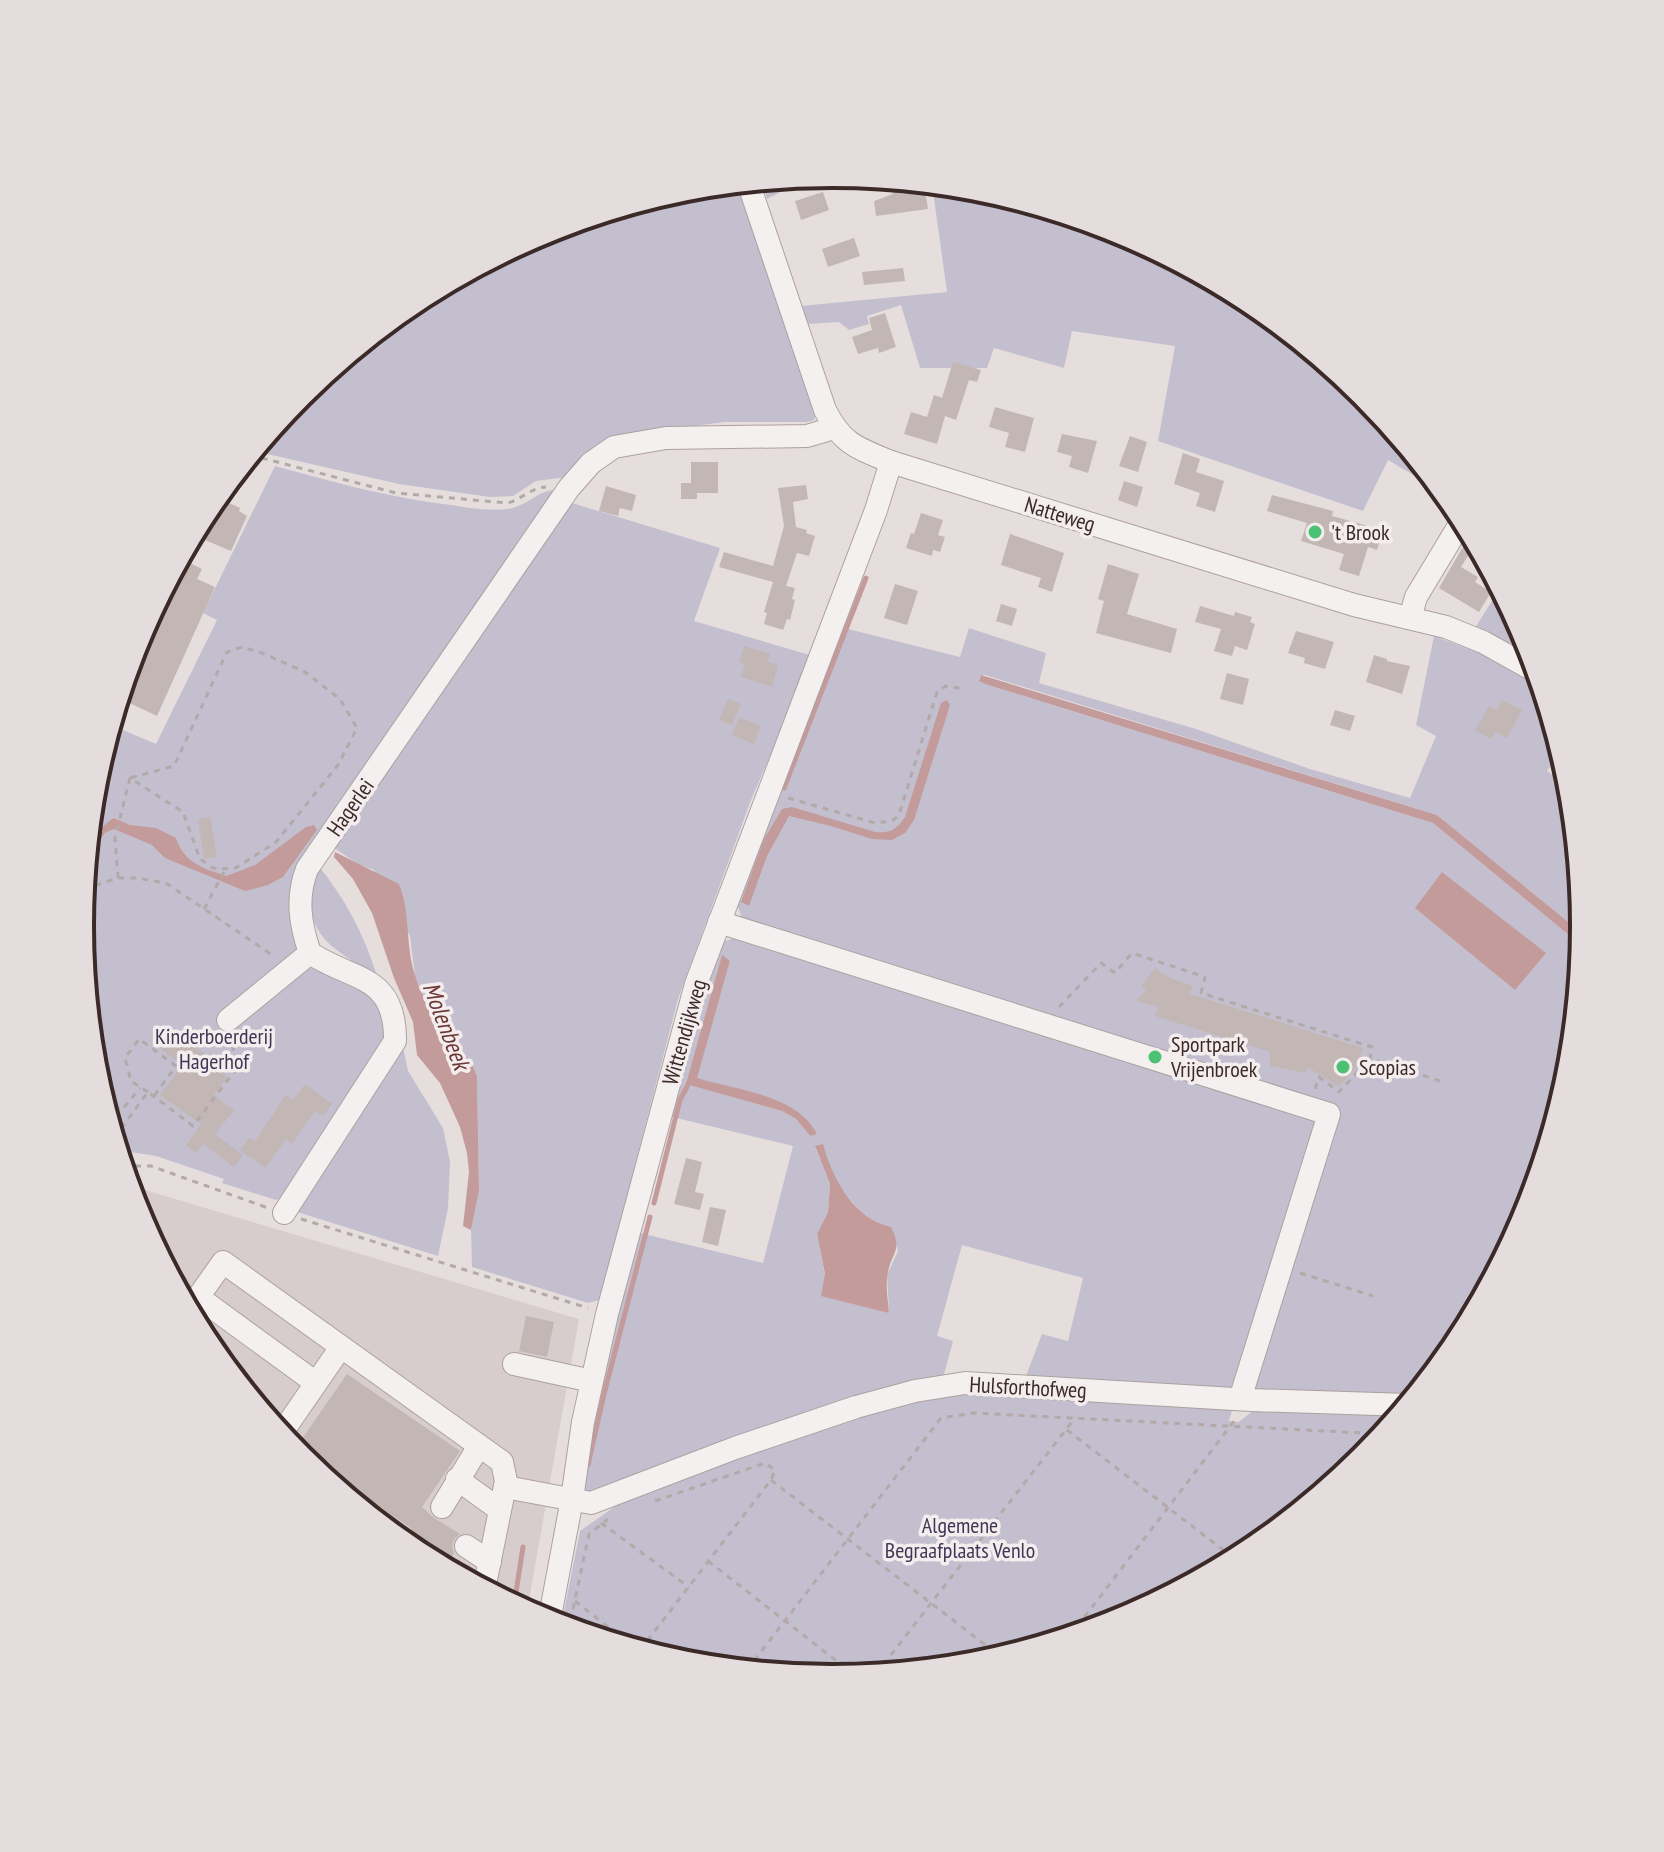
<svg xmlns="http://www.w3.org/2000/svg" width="1664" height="1852" viewBox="0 0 1664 1852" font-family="'PT Sans Narrow',sans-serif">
  <rect width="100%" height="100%" fill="#e6dedd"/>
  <polygon fill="#d7cdcc" points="128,1185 579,1319 527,1611 414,1551 300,1457 206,1343 137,1213"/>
  <g fill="#c3bfcf" fill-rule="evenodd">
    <polygon points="812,176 767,199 761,181"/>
    <polygon points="740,183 817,409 814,420 808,422 724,422 665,430 566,477 536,481 513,496 490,497 399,484 254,451 301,394 415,300 545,231 686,188"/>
    <polygon points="932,184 979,189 1120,231 1250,301 1364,395 1444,493 1388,460 1363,511 1158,441 1175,346 1072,331 1064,368 994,348 987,368 920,368 901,305 867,316 869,324 849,330 839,322 807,324 801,306 947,292"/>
    <path d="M275,466C333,482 391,498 451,505C469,508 489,511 507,509C525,507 535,493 552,490L557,495L303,870L297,947L293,958L303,970L318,966L380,999L385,1038L282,1198L276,1200L222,1183L224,1179L156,1156L118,1150V1143L115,1142L94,1072L80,926L87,860L105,833L125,823L114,818L88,848L95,779L111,725L156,744L217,620L203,613Z"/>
    <polygon points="572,503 720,548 694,621 813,656 751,800 678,999 600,1300 588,1303 472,1267 471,1230 479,1191 477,1076 472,1064 424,998 415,976 410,936 374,870 358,864 334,848"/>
    <polygon points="1500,588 1520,626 1509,645 1475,628"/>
    <path d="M844,628L960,657L969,628L1046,653L1039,683L1196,729L1310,769L1410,798L1436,736L1416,725L1434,636L1495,659L1542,687L1561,752L1547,771L1570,788L1583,934L1437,815L985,675H981L979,680L985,684L1433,823L1582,946L1569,1073L1527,1214L1457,1344L1413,1398L1261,1393L1251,1385L1234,1389L1026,1376L1042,1334L1068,1341L1083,1278L962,1245L937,1336L953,1341L943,1378L590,1493L581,1485L595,1406L636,1232L763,1263L793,1146L668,1116L720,943L739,936L743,922L736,901ZM722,956L730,961L696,1079L784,1104L817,1133L810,1136L796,1119L782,1111L687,1084ZM815,1147C835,1177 854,1219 891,1227L898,1251L887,1275L889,1313L825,1275L817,1234L828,1212L830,1184Z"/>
    <path d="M317,864C345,898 364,934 377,976C324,943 299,933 317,864Z"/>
    <polygon points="402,1042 408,1071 443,1128 450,1162 448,1208 438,1256 294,1211 390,1069"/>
    <polygon points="970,1393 1233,1407 1229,1421 1239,1422 1255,1409 1400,1413 1363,1458 1249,1552 1119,1621 978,1664 832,1678 685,1663 561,1626 580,1531 620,1503 805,1432 925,1399"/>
  </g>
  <g fill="#c49b9b">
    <polygon points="981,675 1437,815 1583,934 1582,946 1433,823 985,684 979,681"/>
    <path d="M947,700L950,705L914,820L905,833L892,840L872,839L831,826L789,816L767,856L749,906L741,902L764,839L782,809L792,807L875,832C891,833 896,830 905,817L941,703Z"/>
    <path d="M114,818L130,825L156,828L176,838C184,863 203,868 226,876L255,865L306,827L314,825L317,830L283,877L268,885L245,891L165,858L152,845L114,829L105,833L87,860C88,843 100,826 114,818Z"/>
    <path d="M335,852L399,884C411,914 405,945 415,975C425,1010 452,1036 472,1064L477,1076L479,1191L471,1230L463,1226L469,1172L467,1153L460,1127L440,1083L417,1055L413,1022L394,978L372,913L353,879L334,857Z"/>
    <polygon points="1442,872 1546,953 1515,990 1415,908"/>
    <path d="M722,955L730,961L697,1078C735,1090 797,1094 817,1134L810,1136L796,1119L782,1111L686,1084Z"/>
    <path d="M823,1144C832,1178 854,1219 891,1227C903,1251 892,1251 888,1272C885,1285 888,1300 889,1313L821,1296L825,1274L817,1234L828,1212L830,1184L815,1146Z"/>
  </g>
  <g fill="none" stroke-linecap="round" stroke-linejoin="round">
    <g stroke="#c49b9b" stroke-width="5">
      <polyline points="784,788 866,578"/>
      <polyline points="654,1203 680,1100 690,1081"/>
      <polyline points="588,1465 604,1394 650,1217"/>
      <polyline points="514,1605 523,1547"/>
    </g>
  </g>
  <g fill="#c2b7b5">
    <polygon points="917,182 924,183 928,209 876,216 874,201 893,194 891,186"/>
    <polygon points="823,192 829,210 801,220 795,201"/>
    <polygon points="854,238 860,256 828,267 822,249"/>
    <polygon points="903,268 905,281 864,285 862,272"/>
    <polygon points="885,313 896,347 879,353 878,348 858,354 852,337 872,330 869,318"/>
    <polygon points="953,362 981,370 977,382 969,380 956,420 945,416 937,444 904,434 911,412 927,417 934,395 942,398"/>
    <polygon points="995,407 1034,418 1025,452 1005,447 1009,433 989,427"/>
    <polygon points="1062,434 1097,441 1088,473 1069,467 1072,456 1057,452"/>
    <polygon points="1130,436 1147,442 1138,472 1119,466"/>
    <polygon points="1183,453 1200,459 1196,472 1224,481 1215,512 1196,506 1200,493 1174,484"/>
    <polygon points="691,462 718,462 718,493 697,493 697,499 681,499 681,483 691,483"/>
    <polygon points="1124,481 1143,487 1137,507 1118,500"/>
    <polygon points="806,485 808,499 793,502 796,527 807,530 806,533 815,536 809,556 797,553 786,586 795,588 792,599 795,600 790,620 787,619 783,630 764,624 767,613 764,612 773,582 719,567 724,552 773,566 784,526 778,488"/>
    <polygon points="606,486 636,495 632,511 620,508 618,516 599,511"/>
    <polygon points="1272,495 1333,511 1332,516 1383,530 1377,550 1368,547 1359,576 1339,570 1344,554 1301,541 1307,523 1267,511"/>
    <polygon points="216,497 240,508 239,511 247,516 231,551 193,535"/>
    <polygon points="921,513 943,520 938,535 945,537 940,552 933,550 932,556 906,548 911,533 914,534"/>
    <polygon points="1471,533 1476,543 1461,567 1478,577 1475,582 1491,592 1479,612 1439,588"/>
    <polygon points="1010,534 1064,553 1052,592 1038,587 1041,578 1001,565"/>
    <polygon points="180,558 202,569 197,579 215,587 157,716 119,698 134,648"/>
    <polygon points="1108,564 1139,574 1127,614 1177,629 1171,653 1096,633 1104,601 1098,599"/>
    <polygon points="895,584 918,591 907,625 884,618"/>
    <polygon points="1001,604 1017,609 1012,626 996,621"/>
    <polygon points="1200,606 1234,616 1235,612 1252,617 1250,622 1255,624 1247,650 1235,646 1232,656 1214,651 1221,629 1195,622"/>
    <polygon points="1296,631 1334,642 1325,669 1304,663 1305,658 1288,653"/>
    <polygon points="744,646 770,654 768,662 778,665 772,687 741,677 745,664 739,662"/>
    <polygon points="1374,655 1387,659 1387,661 1410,666 1402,694 1366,682"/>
    <polygon points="1227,673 1249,679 1243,705 1220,699"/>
    <polygon points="728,699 741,704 732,725 719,720"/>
    <polygon points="1502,700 1522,710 1507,738 1495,732 1491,739 1475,731 1489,706 1497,710"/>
    <polygon points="1335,710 1355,716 1350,731 1330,725"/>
    <polygon points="739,717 761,726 754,744 732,735"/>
    <polygon points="210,817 217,857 204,859 198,819"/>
    <polygon points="1155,968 1170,978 1193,986 1190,994 1363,1048 1357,1066 1339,1087 1307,1067 1306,1073 1270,1066 1270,1052 1155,1016 1158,1007 1136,1001 1146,990 1141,986"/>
    <polygon points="175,1032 213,1060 204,1061 227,1077 214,1095 234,1110 215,1134 243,1155 234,1167 203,1144 196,1153 186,1145 201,1124 160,1095 183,1065 162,1050"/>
    <polygon points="91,1041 108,1053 94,1072 93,1058"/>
    <polygon points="305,1084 332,1104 323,1116 315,1111 292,1144 286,1139 265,1168 240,1150 250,1137 255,1141 286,1095 293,1100"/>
    <polygon points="686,1158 702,1162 695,1192 704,1194 700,1210 674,1204"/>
    <polygon points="710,1207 726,1210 718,1246 702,1242"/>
    <polygon points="526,1316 554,1322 547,1357 519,1351"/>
    <polygon points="347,1374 460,1451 422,1507 434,1518 460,1534 454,1539 452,1546 454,1553 450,1560 422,1541 411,1531 412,1529 295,1449"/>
  </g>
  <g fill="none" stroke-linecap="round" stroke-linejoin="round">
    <g stroke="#aca19f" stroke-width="24">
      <g id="minor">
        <path d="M748,182L825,410C842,444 857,448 891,462L1354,605L1446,627L1483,642L1537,672"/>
        <polyline points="1410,618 1416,597 1463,519"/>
        <polyline points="719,922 1329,1114 1240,1399"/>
        <polyline points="228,1020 310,953"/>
        <path d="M284,1213L395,1041C396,974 352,981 310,953C300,924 296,898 307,869L569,488L591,463L614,447L666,438L807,436L834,428"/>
        <polyline points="198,1297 316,1383"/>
        <polyline points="189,1310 223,1262 502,1462 506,1481 484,1589"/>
        <polyline points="514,1364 592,1381"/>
        <polyline points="281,1434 341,1347"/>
        <polyline points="457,1479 500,1510"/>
        <polyline points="505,1487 591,1503 735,1448 856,1407 915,1391 965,1383 1251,1400 1407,1405"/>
        <polyline points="442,1507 479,1446"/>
        <polyline points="395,1536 410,1548"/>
        <polyline points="466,1546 490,1562"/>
        <polyline points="549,1622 572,1499 583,1422 607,1314 696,984 876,510 891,462"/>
      </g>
    </g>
    <g stroke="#b2a9a8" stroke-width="3" stroke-dasharray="6 6" stroke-linecap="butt">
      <path d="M250,455L396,493L507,503C521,500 532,487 546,487"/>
      <polyline points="788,798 875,823 892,821 899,815 937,692 946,686 965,689"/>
      <polyline points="118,878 115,838 130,778 183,812 200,859 213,868 234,869 276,842 338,765 357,728 340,699 305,672 262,653 242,647 227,652 174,766 130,778"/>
      <polyline points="84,889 118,878 137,878 166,883 275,957"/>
      <polyline points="204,909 225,870"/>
      <polyline points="1059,1007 1101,963 1115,973 1132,953 1205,977 1201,993 1372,1047 1370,1058 1440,1081"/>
      <polyline points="1315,1089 1319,1077 1339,1092 1370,1058"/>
      <polyline points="148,1092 131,1081 125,1058 139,1039 176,1066 154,1096"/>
      <polyline points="103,1102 122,1110 140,1088"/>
      <polyline points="114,1138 148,1092 193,1126 236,1069 237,1059 229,1038"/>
      <polyline points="123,1166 151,1166 268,1208"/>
      <polyline points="301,1219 588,1308"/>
      <polyline points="1300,1273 1373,1296"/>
      <polyline points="1067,1430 1235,1559"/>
      <polyline points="1359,1462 1375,1440"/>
      <polyline points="771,1480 1001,1657"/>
      <polyline points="601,1523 689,1587"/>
      <polyline points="708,1561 856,1676"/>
      <polyline points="575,1601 635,1648"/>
      <polyline points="573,1609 589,1534 608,1519"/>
      <polyline points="1070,1636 1235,1420"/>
      <polyline points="640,1650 771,1480 775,1470 765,1463 652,1502"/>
      <polyline points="747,1670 941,1418 974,1413 1363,1433 1375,1440"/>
      <polyline points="876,1674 1075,1418"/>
    </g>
    <use href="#minor" stroke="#f5f0f0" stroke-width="22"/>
  </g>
  <g fill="#4bc273" stroke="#f4eded" stroke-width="3">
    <circle cx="1315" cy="532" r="8"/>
    <circle cx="1155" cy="1057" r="8"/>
    <circle cx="1343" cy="1067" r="8"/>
  </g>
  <g text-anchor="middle" stroke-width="7" stroke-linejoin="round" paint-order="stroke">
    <g font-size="22" fill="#3b2a28" stroke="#f4eded">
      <text transform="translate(1060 514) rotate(17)" y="8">Natteweg</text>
      <text transform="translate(350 807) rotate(-55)" y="8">Hagerlei</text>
      <text transform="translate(684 1032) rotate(-74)" y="8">Wittendijkweg</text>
      <text transform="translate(1028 1387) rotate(3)" y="8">Hulsforthofweg</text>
    </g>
    <g font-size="22" fill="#3b2a28" stroke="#f4eded" text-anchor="start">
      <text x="1331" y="540">'t Brook</text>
      <text x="1171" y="1052">Sportpark<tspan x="1171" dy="25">Vrijenbroek</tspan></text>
      <text x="1359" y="1075">Scopias</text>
    </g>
    <g font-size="22" fill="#403756" stroke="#f4eded">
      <text x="214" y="1044">Kinderboerderij<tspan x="214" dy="25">Hagerhof</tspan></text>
      <text x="960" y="1533">Algemene<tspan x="960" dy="25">Begraafplaats Venlo</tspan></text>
    </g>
    <g font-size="24" font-style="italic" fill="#6c3836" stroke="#f4eded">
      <text transform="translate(446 1026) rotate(69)" y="8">Molenbeek</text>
    </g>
  </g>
  <path d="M0 0H1664V1852H0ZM94 926a738 738 0 1 1 1476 0a738 738 0 1 1-1476 0Z" fill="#e5dddd" fill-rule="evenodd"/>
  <path fill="none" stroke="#3b2a28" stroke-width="4" d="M94 926a738 738 0 1 1 1476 0a738 738 0 1 1-1476 0Z"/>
</svg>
